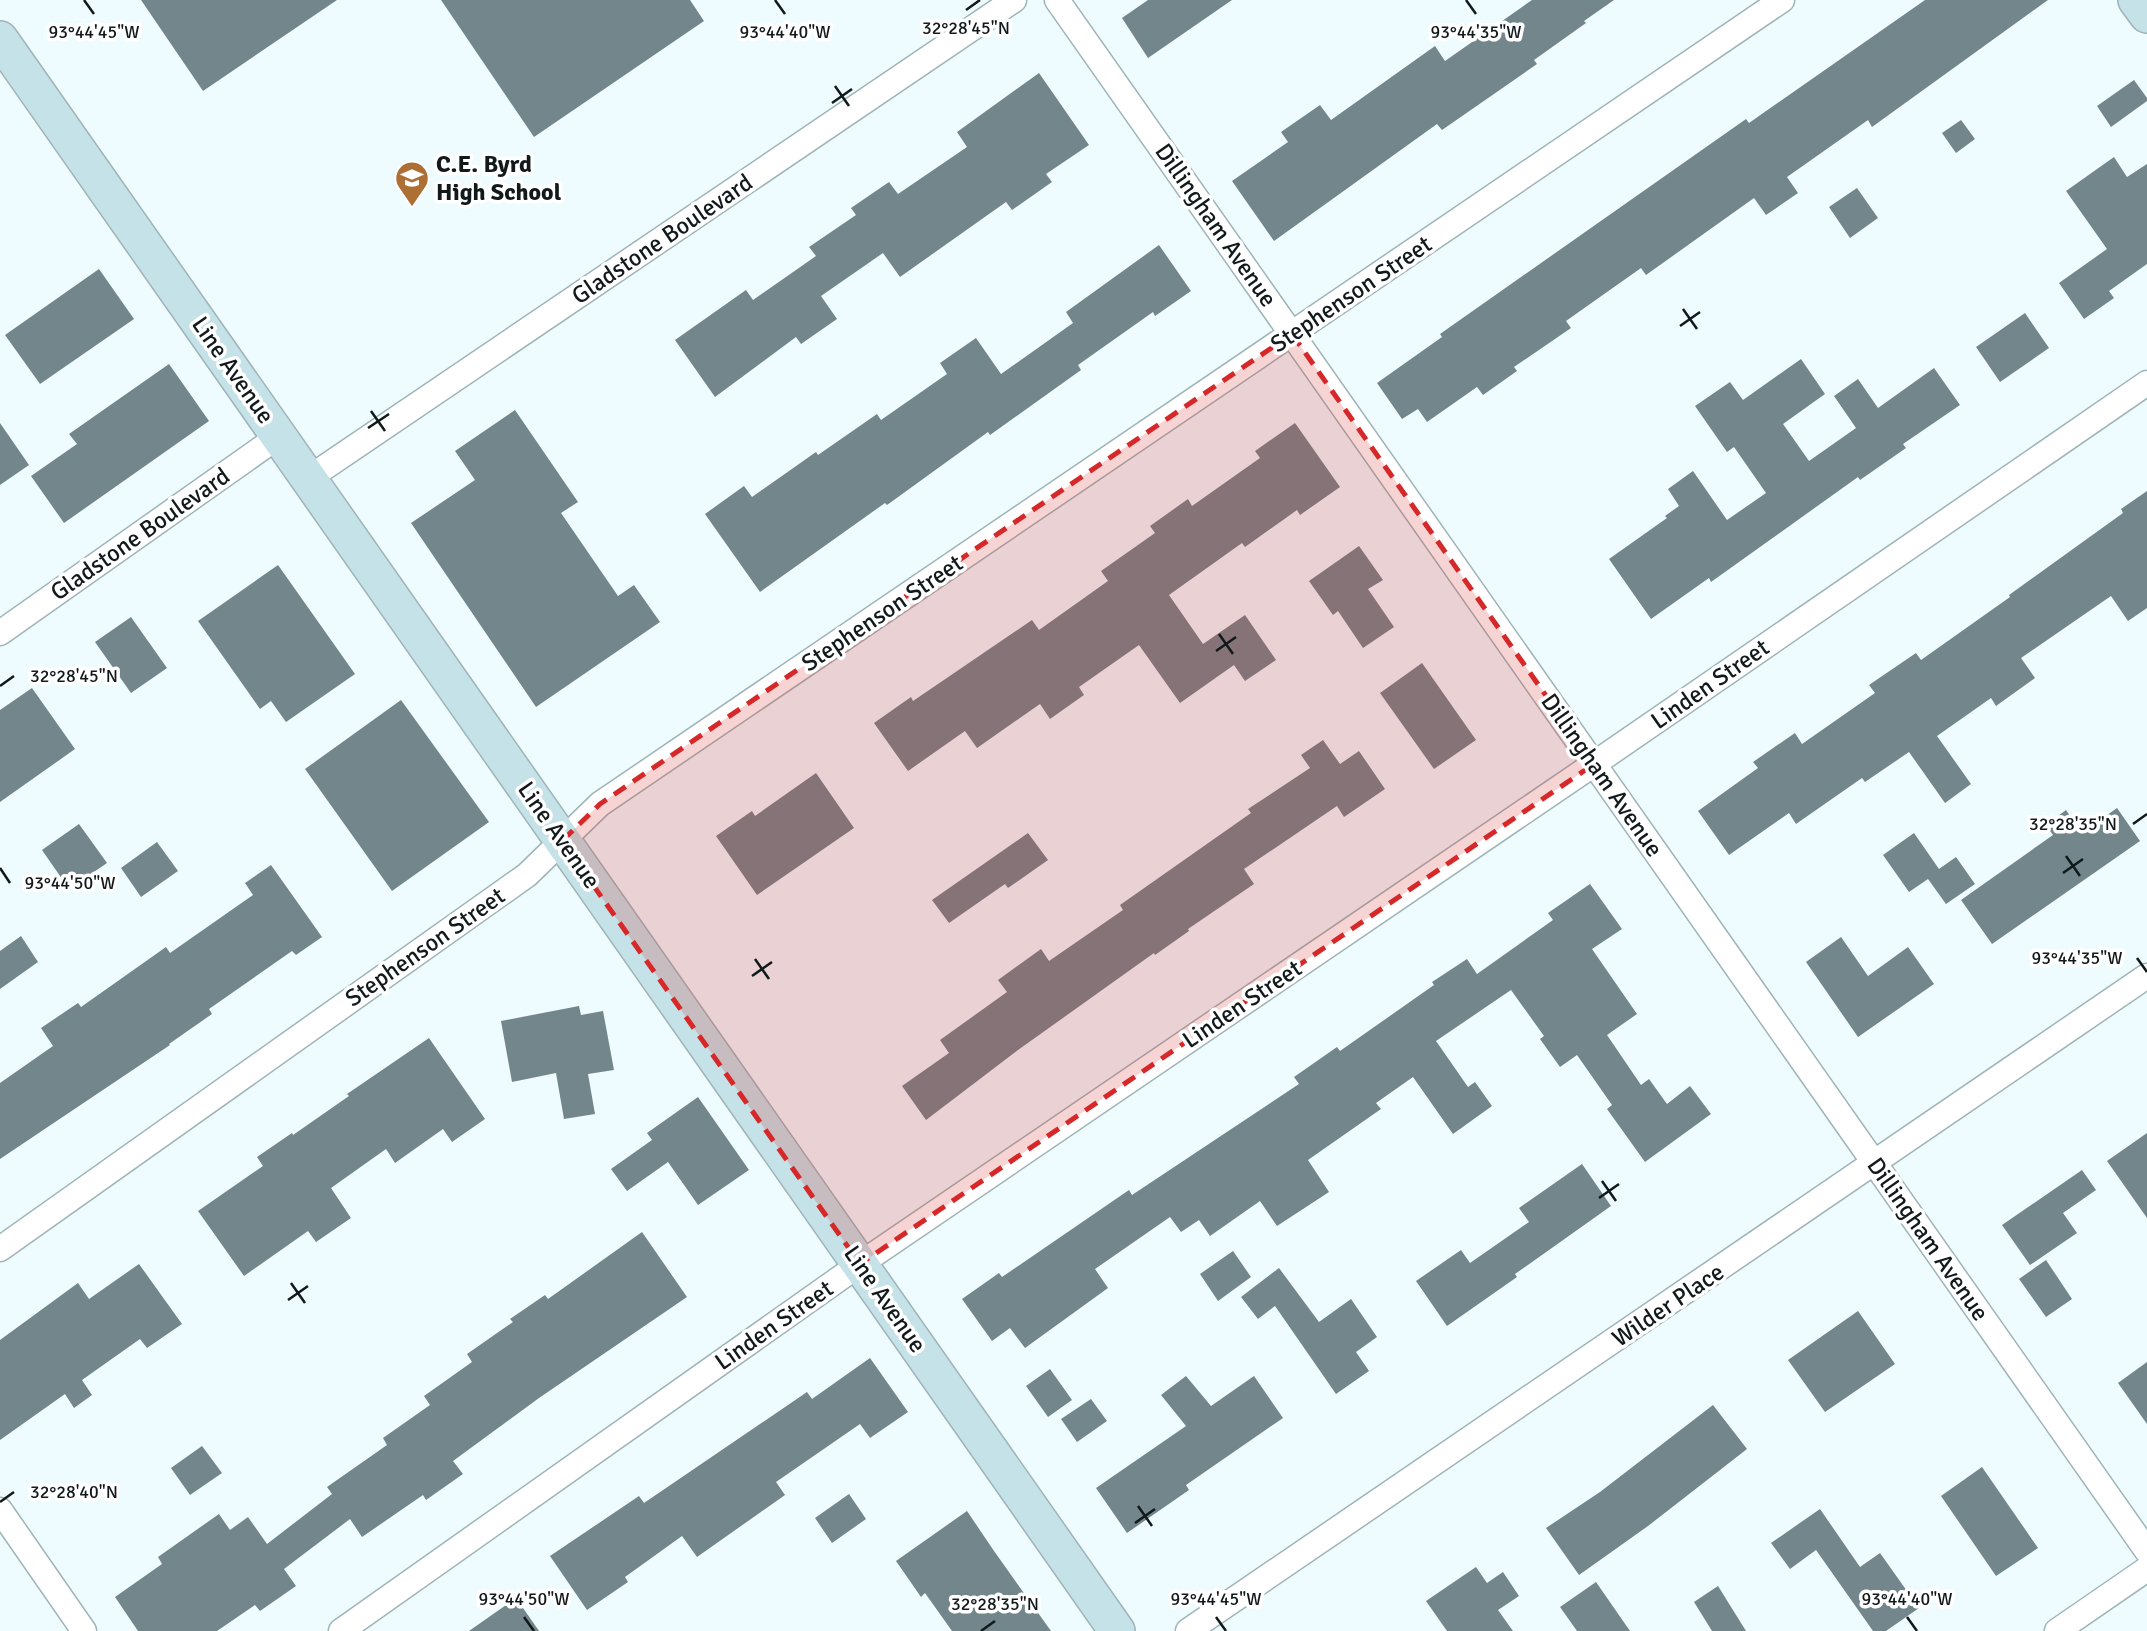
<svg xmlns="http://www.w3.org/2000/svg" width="2147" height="1631" viewBox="0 0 2147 1631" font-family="Signika,sans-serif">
  <rect width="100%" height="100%" fill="#effcff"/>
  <g fill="#72868b">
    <polygon points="141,0 337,0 203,91"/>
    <polygon points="441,0 690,0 704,21 534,137"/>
    <polygon points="1148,0 1232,0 1148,58 1122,18"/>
    <polygon points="1532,0 1614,0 1584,21 1586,23 1534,60 1537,64 1442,130 1437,124 1274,241 1232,181 1288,142 1281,132 1320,105 1331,120 1435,46 1445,61"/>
    <polygon points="1925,0 2048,0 1872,127 1868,120 1787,177 1798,193 1766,215 1754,198 1646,275 1641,268 1566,321 1571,328 1514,367 1517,371 1483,395 1477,387 1427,422 1418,409 1402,419 1377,383 1442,337 1440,334 1746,119 1749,123"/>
    <polygon points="1039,73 1089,145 1046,174 1052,182 1012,210 1006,202 900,277 883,253 821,296 837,319 801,344 796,337 715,397 675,340 746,290 753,300 816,256 809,247 856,215 851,208 889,182 898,194 967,147 957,132"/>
    <polygon points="2134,80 2147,98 2147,101 2111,127 2097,106"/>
    <polygon points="1961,120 1975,139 1956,153 1942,133"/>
    <polygon points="2114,157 2127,177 2147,164 2147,264 2109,291 2114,298 2084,319 2059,283 2107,249 2066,191"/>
    <polygon points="1857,188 1878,218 1850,238 1829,207"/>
    <polygon points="1159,245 1191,291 1155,316 1153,312 1078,365 1081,370 990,435 988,432 887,505 885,503 760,592 705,514 744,486 752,497 816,452 818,455 877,414 881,420 947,374 940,363 976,338 1001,374 1073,323 1066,312"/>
    <polygon points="99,269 134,319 40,384 5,335"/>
    <polygon points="2025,313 2049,348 2000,382 1976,347"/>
    <polygon points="1801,359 1825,394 1783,424 1809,461 1856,428 1834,396 1858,379 1878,408 1934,368 1960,405 1903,444 1906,448 1860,480 1858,477 1711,582 1709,578 1651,619 1609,559 1667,518 1665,516 1679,506 1668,489 1693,471 1727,520 1766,493 1734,447 1727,452 1695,406 1730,382 1743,400"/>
    <polygon points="169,364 209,421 64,523 31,476 77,444 69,434"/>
    <polygon points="515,410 578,502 561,513 618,596 634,585 660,622 536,707 411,523 475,480 455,451"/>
    <polygon points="0,423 29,465 0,485"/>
    <polygon points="1295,423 1340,487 1300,515 1297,510 1245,547 1242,543 1169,595 1203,644 1245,615 1276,660 1245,681 1234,665 1180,703 1139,645 1079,687 1084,695 1050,719 1040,704 977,748 965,731 908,771 874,723 911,697 913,701 1032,620 1039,630 1108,581 1101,571 1155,533 1150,526 1188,499 1192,506 1260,458 1255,451"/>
    <polygon points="2147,491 2147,608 2128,621 2111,596 2021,658 2035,678 1996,706 1991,698 1937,736 1971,784 1945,803 1909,752 1865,782 1862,778 1796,824 1789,813 1729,855 1698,811 1758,768 1753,762 1795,733 1802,744 1875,693 1869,685 1916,653 1921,660 2010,597 2009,595 2123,513 2121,509"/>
    <polygon points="1359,546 1383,580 1368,589 1394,627 1363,648 1338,611 1333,615 1309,581"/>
    <polygon points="278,565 355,674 286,722 271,701 260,709 198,621"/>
    <polygon points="131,617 167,668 131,693 95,642"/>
    <polygon points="1422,663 1476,740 1434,769 1380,693"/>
    <polygon points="32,688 75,749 0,802 0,710"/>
    <polygon points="401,700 489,822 392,891 305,769"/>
    <polygon points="1323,740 1340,764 1359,751 1385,789 1344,817 1337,806 1244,869 1254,884 1188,929 1189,931 1155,955 1154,953 1018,1050 926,1120 902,1086 949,1053 940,1040 1007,992 998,980 1041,949 1049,961 1123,910 1120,905 1251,813 1248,809 1310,768 1301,755"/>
    <polygon points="816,773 854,828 757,895 716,836 752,811 755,816"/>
    <polygon points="2117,808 2140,841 1992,944 1961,900 2053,835 2046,825 2066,810 2082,833"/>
    <polygon points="79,824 107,863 69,889 42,850"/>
    <polygon points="1028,833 1048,860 1008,888 1005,884 949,923 932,900"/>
    <polygon points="1914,833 1939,869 1956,857 1975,884 1946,904 1928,879 1909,892 1883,855"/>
    <polygon points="157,842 178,871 141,897 121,868"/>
    <polygon points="271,865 322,937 296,955 292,951 209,1009 212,1014 169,1044 170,1045 0,1159 0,1083 53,1046 41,1028 78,1003 81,1007 166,947 170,953 253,895 245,883"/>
    <polygon points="1590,884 1622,929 1592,949 1637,1014 1607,1035 1641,1085 1649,1079 1667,1104 1690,1086 1711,1114 1645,1162 1607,1109 1612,1105 1577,1055 1560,1067 1540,1039 1544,1036 1511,990 1436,1041 1468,1087 1475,1082 1492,1106 1453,1134 1413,1077 1376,1103 1381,1109 1308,1160 1329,1192 1277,1226 1260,1201 1210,1236 1199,1220 1181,1232 1170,1217 1095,1269 1108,1288 1025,1348 1010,1328 992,1341 962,1299 999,1273 1002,1277 1129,1190 1132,1195 1299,1084 1294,1077 1337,1047 1340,1051 1434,985 1432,982 1467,959 1477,974 1553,920 1548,913"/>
    <polygon points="21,936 38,962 0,989 0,951"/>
    <polygon points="1841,937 1868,976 1908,947 1934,984 1858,1037 1806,962"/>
    <polygon points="579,1006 581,1015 603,1011 614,1070 588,1074 595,1114 564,1119 556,1073 512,1082 501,1021"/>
    <polygon points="429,1038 485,1119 452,1142 443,1129 395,1163 386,1149 331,1188 351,1218 316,1242 308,1231 244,1276 198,1211 263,1166 257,1157 292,1133 293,1135 349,1096 347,1094"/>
    <polygon points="698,1097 749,1170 698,1205 668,1162 627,1191 611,1169 652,1140 647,1133"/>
    <polygon points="2147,1133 2147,1218 2107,1161"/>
    <polygon points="1582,1164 1611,1206 1515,1274 1517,1277 1447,1326 1416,1281 1461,1250 1470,1263 1529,1222 1519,1208"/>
    <polygon points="2082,1170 2096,1190 2063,1213 2077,1233 2030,1265 2002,1225"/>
    <polygon points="642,1232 687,1297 539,1398 453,1461 463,1474 426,1500 423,1495 362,1537 350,1519 284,1569 296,1586 260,1611 255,1605 217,1631 138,1631 115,1597 162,1564 158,1557 219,1514 230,1530 248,1517 267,1544 332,1494 327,1487 387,1445 383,1438 430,1405 424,1396 472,1362 467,1354 513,1322 510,1319 545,1295 548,1299"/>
    <polygon points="1233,1251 1251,1277 1218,1301 1200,1274"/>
    <polygon points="2046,1260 2072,1299 2046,1317 2019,1279"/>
    <polygon points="139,1264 182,1324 147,1348 140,1339 82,1380 92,1395 74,1408 65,1394 0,1440 0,1340 78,1283 89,1299"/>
    <polygon points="1279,1268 1319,1322 1351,1299 1377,1337 1356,1352 1369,1371 1336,1394 1275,1306 1258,1319 1241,1297"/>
    <polygon points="1858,1311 1895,1364 1825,1412 1788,1360"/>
    <polygon points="870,1358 908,1412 870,1438 860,1424 776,1482 785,1495 697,1557 682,1536 625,1577 628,1582 587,1610 550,1556 639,1496 644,1503 807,1392 812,1399"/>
    <polygon points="2147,1362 2147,1424 2118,1383"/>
    <polygon points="1050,1369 1072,1400 1048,1417 1026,1386"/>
    <polygon points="1186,1376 1211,1406 1254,1376 1283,1418 1186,1485 1189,1490 1127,1533 1096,1488 1186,1426 1161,1395"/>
    <polygon points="1091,1399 1107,1421 1077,1442 1061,1419"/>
    <polygon points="1713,1405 1747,1449 1648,1526 1579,1575 1546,1528 1600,1492"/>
    <polygon points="202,1446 222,1473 190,1495 171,1468"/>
    <polygon points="1982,1467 2038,1548 1996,1576 1941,1496"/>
    <polygon points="849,1494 866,1519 832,1543 815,1518"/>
    <polygon points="1820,1509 1860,1567 1880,1553 1919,1608 1886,1631 1873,1631 1816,1550 1790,1569 1771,1543"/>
    <polygon points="967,1511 994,1551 1051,1631 952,1631 925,1593 921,1597 896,1561"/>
    <polygon points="1476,1567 1487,1583 1503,1572 1519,1596 1498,1610 1513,1631 1447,1631 1426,1601"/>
    <polygon points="1596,1582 1630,1631 1577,1631 1560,1607"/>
    <polygon points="1718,1586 1746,1631 1712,1631 1694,1602"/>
    <polygon points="516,1598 539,1631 469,1631"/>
  </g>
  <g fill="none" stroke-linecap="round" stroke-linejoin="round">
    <g stroke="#9eb4b8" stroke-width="27">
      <g id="street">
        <polyline points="1057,0 2147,1551"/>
        <polyline points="309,478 1014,0"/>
        <polyline points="0,633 279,436"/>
        <polyline points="0,1249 527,875 600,804 1782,0"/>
        <polyline points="0,1510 84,1631"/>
        <polyline points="341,1631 860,1264 1594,764 2147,383"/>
        <polyline points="1188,1631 2147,976"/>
        <polyline points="2057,1631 2147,1569"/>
      </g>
    </g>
    <g stroke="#9eb4b8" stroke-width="38">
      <g id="secondary">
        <polyline points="2136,0 2147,15"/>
        <polyline points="0,39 1117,1631"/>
      </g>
    </g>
    <use href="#street" stroke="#fff" stroke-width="24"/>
    <use href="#secondary" stroke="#c4e2e7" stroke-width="35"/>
  </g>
  <path fill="#d62828" fill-opacity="0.2" stroke="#d62828" stroke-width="5" stroke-dasharray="14 9" stroke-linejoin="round" d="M1292,334L1594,764L860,1264L562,841L600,804Z"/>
  <path fill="none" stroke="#11191b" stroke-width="2.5" d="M84,0L94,14M775,0L785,14M1466,0L1476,14M966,10L980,0M835,86L849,106M832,103L852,89M1683,309L1697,329M1680,326L1700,312M371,411L385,431M368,428L389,414M1219,634L1233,654M1216,651L1236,637M0,686L14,676M2133,824L2147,814M2066,856L2080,876M0,868L10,883M2063,873L2083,859M2137,958L2147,972M755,959L769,979M752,976L772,962M1602,1181L1616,1201M1599,1198L1619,1184M291,1283L305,1303M288,1300L308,1286M0,1502L14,1492M1138,1506L1152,1526M1135,1523L1155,1509M524,1617L534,1631M1216,1617L1226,1631M1907,1617L1917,1631M981,1631L995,1621"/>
  <defs>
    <g id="school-pin" transform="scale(1.75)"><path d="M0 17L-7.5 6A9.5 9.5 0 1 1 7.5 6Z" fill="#ad6f34" stroke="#fff"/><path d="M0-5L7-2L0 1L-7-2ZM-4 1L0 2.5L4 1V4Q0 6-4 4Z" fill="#fff"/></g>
  </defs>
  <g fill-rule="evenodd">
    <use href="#school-pin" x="412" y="178"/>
  </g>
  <g text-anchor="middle" stroke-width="7" stroke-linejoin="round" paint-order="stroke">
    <g font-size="24" font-weight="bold" fill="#11191b" stroke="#fff" text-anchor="start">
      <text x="436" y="172">C.E. Byrd<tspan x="436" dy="28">High School</tspan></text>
    </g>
    <g font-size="24" fill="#11191b" stroke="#fff">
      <text transform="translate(1216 225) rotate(55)" y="8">Dillingham Avenue</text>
      <text transform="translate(662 239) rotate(-34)" y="8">Gladstone Boulevard</text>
      <text transform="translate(1351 294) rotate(-34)" y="8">Stephenson Street</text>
      <text transform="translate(233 370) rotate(55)" y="8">Line Avenue</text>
      <text transform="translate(140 534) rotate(-35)" y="8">Gladstone Boulevard</text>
      <text transform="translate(882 613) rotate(-34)" y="8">Stephenson Street</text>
      <text transform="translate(1710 684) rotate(-35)" y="8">Linden Street</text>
      <text transform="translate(1602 775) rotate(55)" y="8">Dillingham Avenue</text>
      <text transform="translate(559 835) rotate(55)" y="8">Line Avenue</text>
      <text transform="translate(425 947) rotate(-35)" y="8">Stephenson Street</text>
      <text transform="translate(1242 1004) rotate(-34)" y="8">Linden Street</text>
      <text transform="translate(1928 1239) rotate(55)" y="8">Dillingham Avenue</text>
      <text transform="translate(885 1299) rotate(55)" y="8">Line Avenue</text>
      <text transform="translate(1668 1305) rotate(-34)" y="8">Wilder Place</text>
      <text transform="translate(774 1325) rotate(-35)" y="8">Linden Street</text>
    </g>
  </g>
  <g font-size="18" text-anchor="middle" fill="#11191b" stroke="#fff" stroke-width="7" stroke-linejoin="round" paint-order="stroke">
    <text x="966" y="34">32°28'45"N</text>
    <text x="94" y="38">93°44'45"W</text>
    <text x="785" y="38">93°44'40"W</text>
    <text x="1476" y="38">93°44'35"W</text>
    <text x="74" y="682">32°28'45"N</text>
    <text x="2073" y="830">32°28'35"N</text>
    <text x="70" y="889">93°44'50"W</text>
    <text x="2077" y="964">93°44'35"W</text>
    <text x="74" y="1498">32°28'40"N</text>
    <text x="524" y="1605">93°44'50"W</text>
    <text x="1216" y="1605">93°44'45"W</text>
    <text x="1907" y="1605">93°44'40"W</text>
    <text x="995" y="1610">32°28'35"N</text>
  </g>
</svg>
